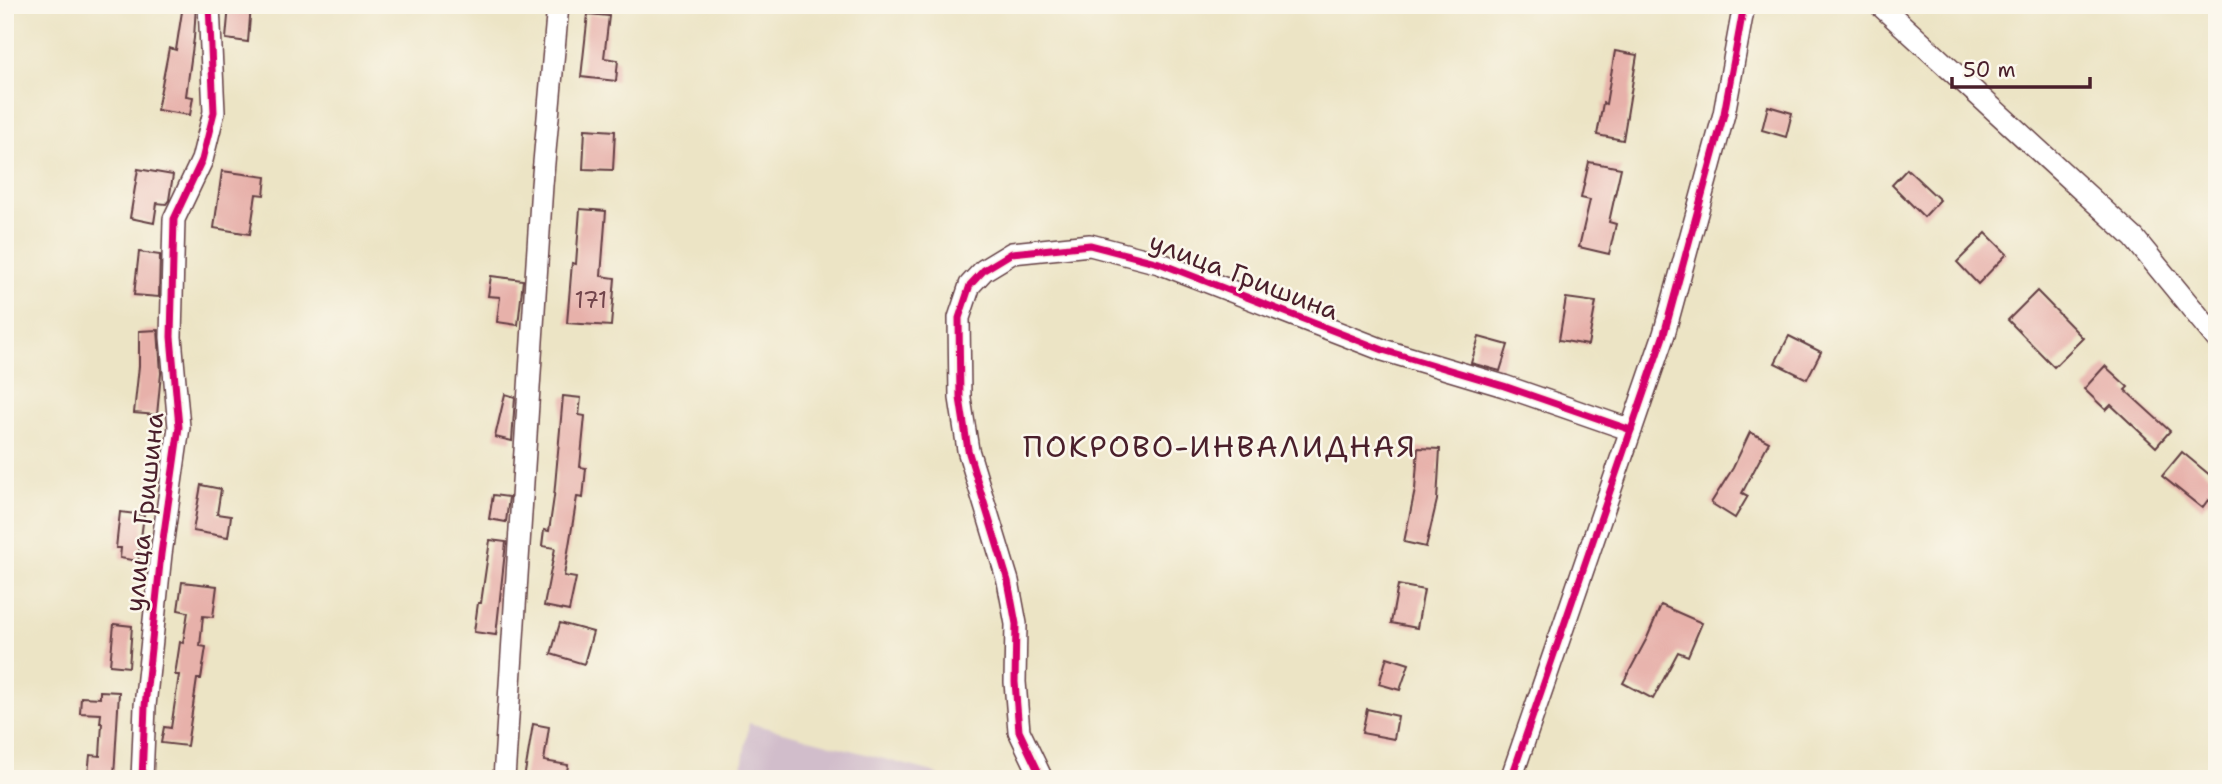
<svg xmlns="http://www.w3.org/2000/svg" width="2222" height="784" viewBox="0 0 2222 784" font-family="'Shantell Sans',sans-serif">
  <rect width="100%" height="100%" fill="#fbf7ec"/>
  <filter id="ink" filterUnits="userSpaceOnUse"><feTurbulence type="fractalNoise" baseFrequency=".0143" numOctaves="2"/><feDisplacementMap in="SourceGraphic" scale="14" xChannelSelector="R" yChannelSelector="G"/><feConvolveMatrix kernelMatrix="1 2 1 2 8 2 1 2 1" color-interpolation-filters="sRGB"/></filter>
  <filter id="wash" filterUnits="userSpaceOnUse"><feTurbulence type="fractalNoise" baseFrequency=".00686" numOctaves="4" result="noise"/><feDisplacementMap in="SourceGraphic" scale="28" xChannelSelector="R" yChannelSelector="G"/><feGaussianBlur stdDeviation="1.57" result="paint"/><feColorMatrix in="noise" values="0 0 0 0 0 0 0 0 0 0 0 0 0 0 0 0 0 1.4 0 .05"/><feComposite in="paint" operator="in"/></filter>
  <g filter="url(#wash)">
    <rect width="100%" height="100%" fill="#ece4c5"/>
    <polygon fill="#d1bdcb" points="749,723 933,772 943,779 740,779"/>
    <g id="blocks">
      <g fill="#e7b1aa">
        <polygon points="183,5 196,5 194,38 186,96 193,97 190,115 157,110 169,48 176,50"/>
        <polygon points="229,5 251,5 248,42 226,39"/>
        <polygon points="588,14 609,16 604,58 618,60 616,81 581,77"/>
        <polygon points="1615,51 1637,55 1623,140 1597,135 1603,103 1606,104"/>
        <polygon points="1768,106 1792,113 1786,137 1762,130"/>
        <polygon points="585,129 615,131 613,170 583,169"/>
        <polygon points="1589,162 1621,168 1609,222 1616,224 1609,254 1579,247 1590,200 1581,198"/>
        <polygon points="138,169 173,175 169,200 166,204 157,203 154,223 130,218"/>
        <polygon points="1907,169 1940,200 1924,217 1892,185"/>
        <polygon points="222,171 266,177 264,195 256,194 250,234 214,228"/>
        <polygon points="580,209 606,211 601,276 615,278 611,326 567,323 572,263 576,264"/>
        <polygon points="1986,233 2007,254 1978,284 1957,262"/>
        <polygon points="139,252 160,255 159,297 134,295"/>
        <polygon points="491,276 523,280 518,325 497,322 500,297 488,296"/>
        <polygon points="2037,291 2083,338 2054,367 2008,320"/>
        <polygon points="1566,298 1596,302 1588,345 1559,340"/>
        <polygon points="158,330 161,373 157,415 134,413 139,366 139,331"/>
        <polygon points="1789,336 1821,352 1807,379 1775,363"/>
        <polygon points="1479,337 1508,345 1500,371 1471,363"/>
        <polygon points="2105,366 2128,387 2125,390 2170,431 2156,447 2111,405 2106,410 2084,389"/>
        <polygon points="505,394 515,397 512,441 495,437"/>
        <polygon points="563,396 581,398 579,415 585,416 580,467 586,468 583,498 577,497 564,576 576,578 569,611 544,606 555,548 542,546 544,530 549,531 554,497"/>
        <polygon points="1750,432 1769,442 1742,493 1748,496 1735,518 1711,503 1733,468"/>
        <polygon points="1418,448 1440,449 1437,500 1426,547 1404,542 1415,490"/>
        <polygon points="2182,452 2217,481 2217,507 2208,500 2202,508 2162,476"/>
        <polygon points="201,485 221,489 217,514 231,516 228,537 193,531"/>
        <polygon points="493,495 509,497 506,522 489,519"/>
        <polygon points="120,512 144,515 138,561 120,558 121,548 116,548"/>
        <polygon points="490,540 506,542 496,635 474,632 478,603 481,603"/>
        <polygon points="182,582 217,586 213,617 203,616 200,646 206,647 201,679 197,679 187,746 161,743 164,727 171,728 179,675 175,675 180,642 183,643 188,612 178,610"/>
        <polygon points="1398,585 1424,590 1417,628 1391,623"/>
        <polygon points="1661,605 1702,623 1688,656 1678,652 1653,699 1623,683 1647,638"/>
        <polygon points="560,623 593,632 584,664 551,654"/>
        <polygon points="114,624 132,626 129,667 110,665"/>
        <polygon points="1387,657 1409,664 1400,690 1379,684"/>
        <polygon points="100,691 119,692 114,776 88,774 90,755 100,756 102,723 100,723 101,714 80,713 81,697 100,698"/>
        <polygon points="1367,709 1398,716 1394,739 1362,733"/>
        <polygon points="533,724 549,727 544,761 568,765 566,779 524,779"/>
      </g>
    </g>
  </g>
  <g filter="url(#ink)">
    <use href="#blocks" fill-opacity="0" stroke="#623d42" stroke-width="2"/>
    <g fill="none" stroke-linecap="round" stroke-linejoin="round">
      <g stroke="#623d42" stroke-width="24">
        <g id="minor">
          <polyline points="1880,5 2134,238 2217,339"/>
          <polyline points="142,779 145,706 161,554 179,427 171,337 174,219 202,160 214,112 209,5"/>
          <polyline points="504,779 542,185 558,5"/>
          <polyline points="1042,779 1019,731 1015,682 1016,624 1008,581 968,450 960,398 959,318 970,285 984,270 1012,253 1090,245 1159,263 1383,350 1504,386 1631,430"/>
          <polyline points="1511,779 1664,334 1724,114 1744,5"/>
        </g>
      </g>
      <use href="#minor" stroke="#fff" stroke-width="21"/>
      <g stroke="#fbf7ec" stroke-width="11">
        <g id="cycleway">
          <polyline points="142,779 145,706 161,554 179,427 171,337 174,219 202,160 214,112 209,5"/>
          <polyline points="1042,779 1019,731 1015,682 1016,624 1008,581 968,450 960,398 959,318 970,285 984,270 1012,253 1090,245 1159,263 1383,350 1504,386 1631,430"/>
          <polyline points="1511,779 1664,334 1724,114 1744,5"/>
        </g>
      </g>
      <use href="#cycleway" stroke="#d6006c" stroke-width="7"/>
    </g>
  </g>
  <g text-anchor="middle" stroke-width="5" stroke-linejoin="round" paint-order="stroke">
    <g font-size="23" fill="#71444b">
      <text x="591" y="308">171</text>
    </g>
    <g font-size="26" fill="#4a1f2b" stroke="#fbf7ec">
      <text transform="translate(1244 276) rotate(21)" y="9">улица Гришина</text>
      <text transform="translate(144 512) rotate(-84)" y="9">улица Гришина</text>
    </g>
    <g font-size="30" letter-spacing="2" fill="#4a1f2b" stroke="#fbf7ec">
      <text x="1220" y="457">ПОКРОВО-ИНВАЛИДНАЯ</text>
    </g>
  </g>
  <rect width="2222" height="784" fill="none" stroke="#fbf7ec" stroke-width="28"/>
  <path d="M1952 77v10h138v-10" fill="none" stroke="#4a1f2b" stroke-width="3.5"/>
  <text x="1963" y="77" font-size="21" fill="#4a1f2b" stroke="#fbf7ec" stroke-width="5" paint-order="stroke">50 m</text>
</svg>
